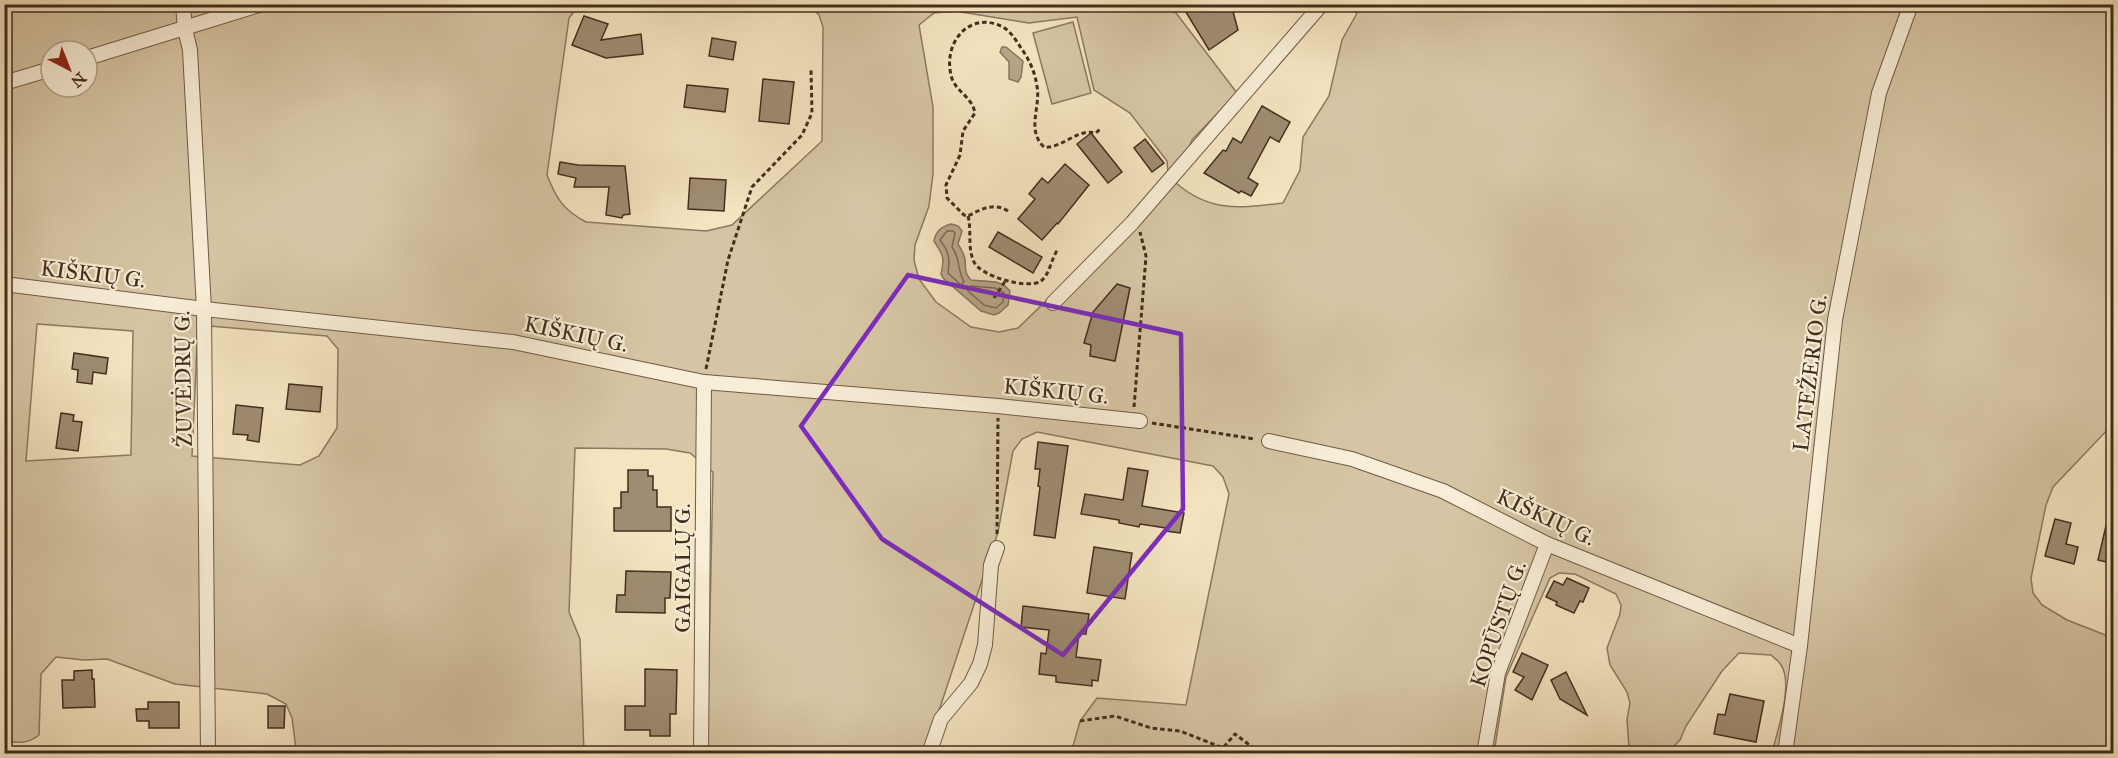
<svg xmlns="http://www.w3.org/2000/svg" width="2118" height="758" viewBox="0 0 2118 758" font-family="'IM FELL Great Primer',serif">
<rect width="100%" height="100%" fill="#f4e4c0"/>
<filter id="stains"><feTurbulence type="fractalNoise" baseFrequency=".00333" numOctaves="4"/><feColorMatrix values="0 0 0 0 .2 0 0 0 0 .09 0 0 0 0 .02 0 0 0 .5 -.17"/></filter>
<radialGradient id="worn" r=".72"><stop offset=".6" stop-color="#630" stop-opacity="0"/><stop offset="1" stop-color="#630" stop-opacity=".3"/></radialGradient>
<!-- green -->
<g fill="#d6c5a4" stroke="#8c7960" stroke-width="1.5" fill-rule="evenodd">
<path d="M262 4 290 12 313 4 579 5 569 18 547 175C556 198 563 210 586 222L706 231 732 225 822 141 823 27 819 15 809 5H1170L1237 93 1192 140 1176 183C1211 213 1240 208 1283 203L1300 170 1303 137 1329 96 1342 40 1356 15 1359 5H2113V424L2053 487 2046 505 2031 578 2033 593 2042 605 2067 620 2113 638V753H1772C1777 732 1794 684 1781 665 1779 661 1774 658 1771 655L1739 653 1722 671 1686 726 1680 740 1667 753H1637L1629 748 1627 719 1630 703 1627 692 1610 665 1607 648 1620 614 1621 605 1616 594 1575 574 1559 573 1550 578 1506 677 1494 753H1071L1080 721 1097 698 1186 705 1229 494 1223 477 1213 466 1037 432 1022 439 1013 451 998 532 925 753H707L713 472 690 453 666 449 575 448 569 612 580 639 584 753H300L294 750 296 749 292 718 286 704 267 694 175 684 107 659 84 660 56 657 41 674 39 735C28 744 19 743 5 741L4 5ZM955 11 1029 23 1077 17 1094 90 1130 113 1167 161 1168 173 1109 240 1018 328 999 332 971 327 936 302 919 279 914 260 915 245 929 206 933 174V107L919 25 934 13ZM51 51H87V87H51ZM37 324 133 331 131 455 26 461ZM198 325 327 336 338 349 337 428 319 456 300 465 192 456Z"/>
<polygon points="1073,22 1091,93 1052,104 1033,33"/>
</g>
<!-- water -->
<g fill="#b8a689" stroke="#89765e" stroke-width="1.5">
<polygon points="1002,47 1006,47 1023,61 1021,77 1018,82 1009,79 1009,62 1000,52"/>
<path d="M951 224 958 226 962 231 958 244C961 249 964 254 965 259 966 269 964 273 971 280L996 282 1004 285 1010 291 1008 305 999 313 994 315 981 311 943 278 941 274C945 256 943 256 934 241 936 231 941 227 951 224Z"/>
</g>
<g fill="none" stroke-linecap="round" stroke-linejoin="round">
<!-- shore -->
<g stroke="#7e6a53" stroke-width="1.5">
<path d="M947 231H953L955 233 952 247C961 259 957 270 964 282L961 285 948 273C950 258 949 252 940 240Z"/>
<polygon points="971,286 995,288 1004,293 1003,302 996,308 984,305 968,291 968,288"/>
</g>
</g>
<!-- building -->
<g fill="#9f8c72" stroke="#432d1d" stroke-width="1.5">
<polygon points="1181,4 1231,4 1238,30 1209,50"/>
<polygon points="584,16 608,24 601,40 641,34 643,54 606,58 572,45"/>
<polygon points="712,38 736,42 733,60 709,56"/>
<polygon points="763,79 794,82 789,124 759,121"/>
<polygon points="687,85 728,89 725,112 684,107"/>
<polygon points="1262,106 1290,122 1279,142 1270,137 1248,178 1258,184 1251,196 1241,191 1239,193 1204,173 1223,150 1226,151 1233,138 1241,143"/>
<polygon points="1091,133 1122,172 1108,183 1077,144"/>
<polygon points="1145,139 1164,163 1152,172 1134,148"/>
<polygon points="560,162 578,165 625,166 630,214 623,215 622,218 606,215 609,187 574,187 576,178 558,174"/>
<polygon points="1065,164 1089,185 1058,224 1057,223 1042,240 1018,219 1035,199 1029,194 1042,178 1048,183"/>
<polygon points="690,178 726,180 724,211 688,209"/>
<polygon points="998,232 1042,257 1033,273 989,247"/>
<polygon points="1117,284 1130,288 1115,361 1090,356 1091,345 1084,343 1093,312"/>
<polygon points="74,353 108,358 106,374 93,372 92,384 77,382 78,370 72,369"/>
<polygon points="289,384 322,387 320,412 286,409"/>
<polygon points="236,405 263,408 259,442 247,440 248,435 233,434"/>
<polygon points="61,413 74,415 73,421 82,422 78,451 56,448"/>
<polygon points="1038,442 1068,446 1055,538 1034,535 1040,487 1038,486 1040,469 1035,469"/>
<polygon points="1128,468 1148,471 1142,506 1184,513 1180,533 1166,531 1166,528 1140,524 1139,527 1119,523 1119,520 1081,514 1085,494 1123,500"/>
<polygon points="628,470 648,470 648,476 653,476 653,490 657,490 657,507 671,507 671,531 614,531 614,508 621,508 621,492 628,492"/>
<polygon points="2109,513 2114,514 2114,564 2098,560"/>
<polygon points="2055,519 2071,523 2066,544 2078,547 2074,564 2045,556"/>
<polygon points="1094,547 1132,553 1125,599 1087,593"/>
<polygon points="626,571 671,572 670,598 665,598 665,613 616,612 617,595 625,595"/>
<polygon points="1567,578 1589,588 1583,602 1580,601 1574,613 1556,605 1557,602 1546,597 1554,581 1563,585"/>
<polygon points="1023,606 1089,614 1086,634 1079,634 1076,657 1101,660 1098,681 1092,680 1092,686 1056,682 1056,676 1039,674 1041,653 1046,654 1049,630 1021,627"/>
<polygon points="1522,653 1548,665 1532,700 1515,690 1524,677 1513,672"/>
<polygon points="645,669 677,670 676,714 670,714 670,736 650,736 650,730 625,730 625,706 645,706"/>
<polygon points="92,670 92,679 94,679 95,707 63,708 62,680 74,680 74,671"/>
<polygon points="1566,672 1587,715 1560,699 1551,680"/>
<polygon points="1730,694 1764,701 1756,742 1714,734 1718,714 1725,715"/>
<polygon points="148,702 179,702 179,728 149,728 149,721 137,721 136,709 148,709"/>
<polygon points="268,706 285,706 284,728 268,728"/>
</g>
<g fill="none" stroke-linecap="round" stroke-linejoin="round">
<!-- minor casing -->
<g stroke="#6f5b46" stroke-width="16">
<g id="minor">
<polyline points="183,4 185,29 190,50 204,309 208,754"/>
<polyline points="87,58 262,4"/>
<polyline points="4,83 51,69"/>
<polyline points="4,284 204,309 513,342 704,382 998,406 1140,421"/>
<polyline points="1053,303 1132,223 1322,4"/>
<polyline points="1269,441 1352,459 1443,491 1547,544 1800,646"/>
<polyline points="701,754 704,382"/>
<polyline points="929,754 941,719 971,683 980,664 985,645 991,565 997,548"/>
<polyline points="1484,754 1498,673 1547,544"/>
<polyline points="1785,754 1800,646 1835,320 1879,93 1911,4"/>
</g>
</g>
<!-- path -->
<g stroke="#432d1d" stroke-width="3" stroke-dasharray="4.5 3" stroke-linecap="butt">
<path d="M1008 211C994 202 981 209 968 216L964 215 947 198 946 185 960 155 963 131 975 113C972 96 954 91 951 75 943 42 970 10 1003 27 1011 32 1016 40 1021 48 1029 59 1035 72 1037 86 1041 107 1026 130 1044 147 1062 149 1077 128 1096 133L1100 129"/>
<path d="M968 216C972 231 967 247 974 262 980 276 1028 290 1041 281 1050 274 1051 259 1058 249"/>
<polyline points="994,298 1006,280"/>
<polyline points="706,369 728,260 752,187 802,135 812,113 811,69"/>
<polyline points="1134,407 1146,256 1140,232"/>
<polyline points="1152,423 1255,439"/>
<polyline points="997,534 998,418"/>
<polyline points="1080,721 1115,716 1151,728 1180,731 1223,748 1235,734 1252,747 1273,754"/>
</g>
<!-- minor -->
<use href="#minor" stroke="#f8edd6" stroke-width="14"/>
</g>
<!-- marked area -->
<path fill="none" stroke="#7b2cbf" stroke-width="4.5" stroke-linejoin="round" d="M908 275 1181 334 1183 509 1063 655 882 539 801 426Z"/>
<g text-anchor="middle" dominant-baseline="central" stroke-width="4.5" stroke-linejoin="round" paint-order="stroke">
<!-- street labels -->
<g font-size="22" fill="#432d1d" stroke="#f8edd6">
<text transform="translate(93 274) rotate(7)">KIŠKIŲ G.</text>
<text transform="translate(576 334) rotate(12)">KIŠKIŲ G.</text>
<text transform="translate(1810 373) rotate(-83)">LATEŽERIO G.</text>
<text transform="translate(183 379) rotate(-91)">ŽUVĖDRŲ G.</text>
<text transform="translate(1056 391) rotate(6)">KIŠKIŲ G.</text>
<text transform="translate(1546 517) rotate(25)">KIŠKIŲ G.</text>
<text transform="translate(682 568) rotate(-90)">GAIGALŲ G.</text>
<text transform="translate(1498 624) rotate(-71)">KOPŪSTŲ G.</text>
</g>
</g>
<!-- margin -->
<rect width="2118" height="758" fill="none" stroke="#f4e4c0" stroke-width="24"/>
<rect x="6" y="6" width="2106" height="746" fill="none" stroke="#432d1d" stroke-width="3"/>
<rect x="12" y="12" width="2094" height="734" fill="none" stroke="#432d1d" stroke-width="1.5"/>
<!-- north arrow -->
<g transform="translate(69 69) rotate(138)"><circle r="28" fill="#f8edd6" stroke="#b0a08c" stroke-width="1.5"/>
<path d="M0-4.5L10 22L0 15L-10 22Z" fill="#8f2418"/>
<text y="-9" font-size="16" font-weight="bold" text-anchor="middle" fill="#432d1d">N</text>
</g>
<rect width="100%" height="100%" filter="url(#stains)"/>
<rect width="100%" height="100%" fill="url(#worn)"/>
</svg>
